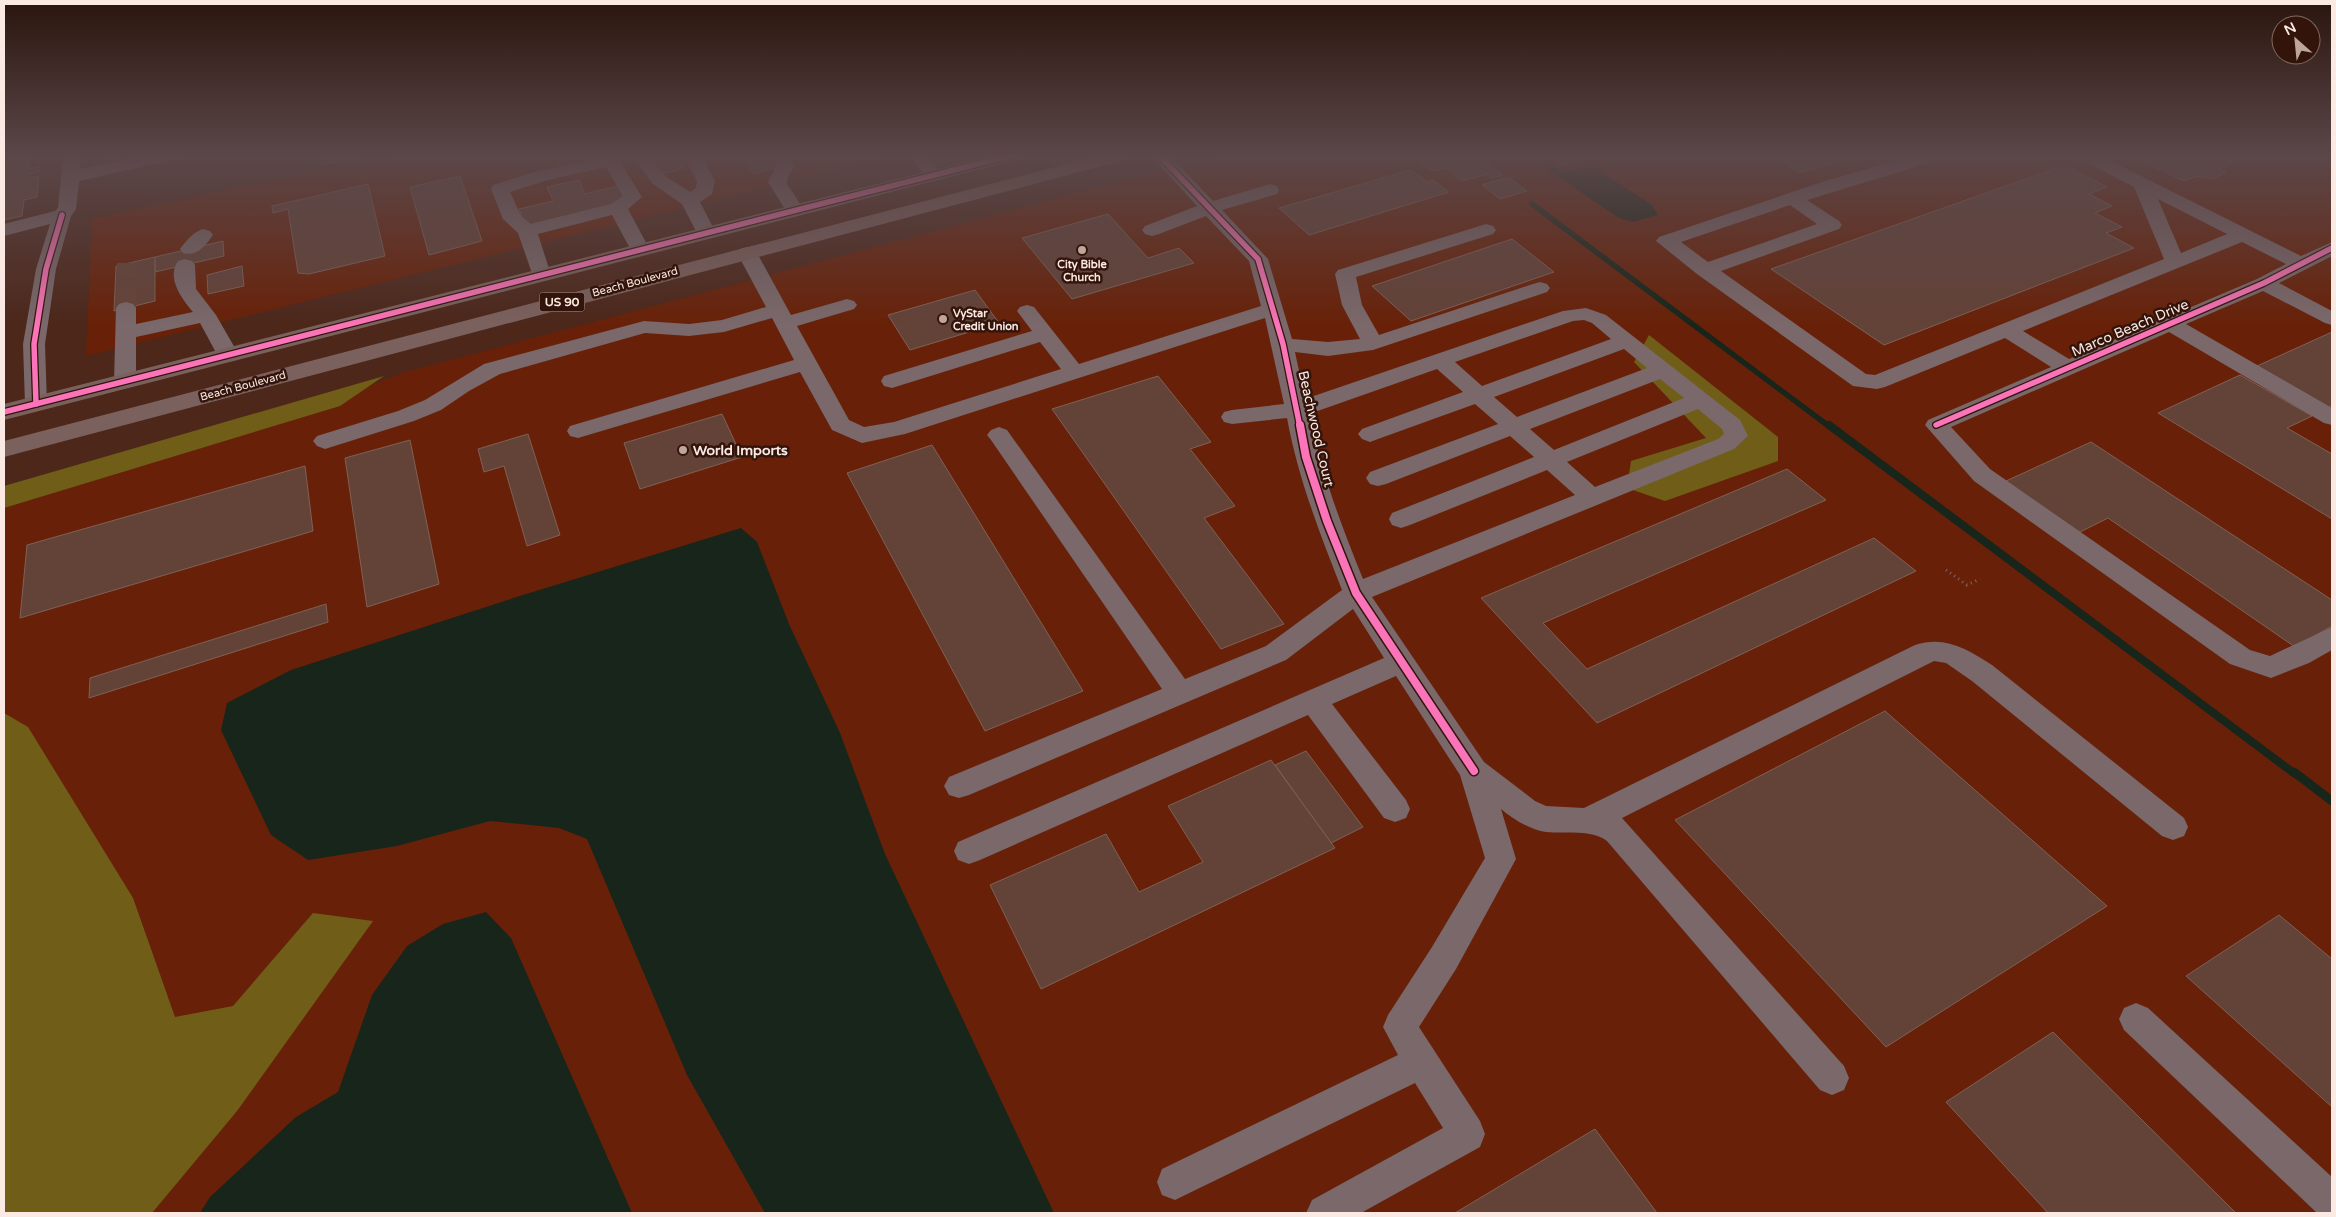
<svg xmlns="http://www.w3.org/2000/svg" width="2336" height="1217" viewBox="0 0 2336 1217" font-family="'Varela Round',sans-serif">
<rect width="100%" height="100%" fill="#4c271a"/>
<!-- built -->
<g fill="#682108">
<polygon points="392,155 896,155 86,356 92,219"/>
<polygon points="1220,155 2332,155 2332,1213 4,1213 4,490 306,410 402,373"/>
</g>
<!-- forest -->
<g fill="#705e18">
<polygon points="1649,335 1778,437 1778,461 1665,501 1627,488 1631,461 1706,438 1634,362"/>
<polygon points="384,376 340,406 4,508 4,486"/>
<polygon points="4,713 28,727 133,898 175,1017 233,1006 313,913 373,921 237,1111 152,1213 4,1213"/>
</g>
<!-- water -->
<g fill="#17251a">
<polygon points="1551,164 1565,172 1597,165 1600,171 1652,205 1658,215 1633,222 1619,218 1545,168"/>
<polygon points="741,528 757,542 789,624 840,733 885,854 1054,1213 765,1213 687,1075 587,839 559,828 490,821 397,846 308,860 271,835 221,730 227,703 291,670 523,595"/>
<polygon points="486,912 511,938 632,1213 200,1213 210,1197 296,1117 338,1092 372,995 407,946 443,924"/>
</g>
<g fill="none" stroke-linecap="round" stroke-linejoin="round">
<!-- stream-far2 -->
<polyline stroke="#17251a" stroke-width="5.5" points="1532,204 1830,427"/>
<!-- stream-far1 -->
<polyline stroke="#17251a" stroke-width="8" points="1829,425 2295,774"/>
<!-- stream -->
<polyline stroke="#17251a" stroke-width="9" points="2294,772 2332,801"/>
</g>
<!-- building -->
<g fill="#634237" stroke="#806156">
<polygon points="29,155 28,169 40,166 39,172 29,174 29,178 39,176 37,197 24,200 22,216 4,220 4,160"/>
<polygon points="107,155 130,155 107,159"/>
<polygon points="321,155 369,155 323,165"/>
<polygon points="647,155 677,155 684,168 658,175"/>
<polygon points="742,155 766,155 775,168 754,174"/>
<polygon points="1418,155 1457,155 1429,163"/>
<polygon points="1457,155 1476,155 1503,175 1492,178 1487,174 1462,181 1445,168 1433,171 1415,157 1420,156 1429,163"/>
<polygon points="1548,155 1597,155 1563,165"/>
<polygon points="1770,155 1855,155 1800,173"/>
<polygon points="2130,155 2219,155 2236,162 2220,169 2226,172 2213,179 2198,176 2184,181"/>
<polygon points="2065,165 2107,187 2089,194 2112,206 2095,213 2122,227 2106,233 2134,248 1884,345 1771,269"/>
<polygon points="1411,170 1427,182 1433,180 1449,192 1309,235 1279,208"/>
<polygon points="460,176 482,241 429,255 410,187"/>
<polygon points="1508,177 1527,191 1500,199 1482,185"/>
<polygon points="579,180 585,194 618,186 626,201 525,226 519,209 553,201 547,187"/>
<polygon points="368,184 385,256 309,274 298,273 288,209 273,213 272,206"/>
<polygon points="1108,214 1148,258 1179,248 1194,263 1072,299 1022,238"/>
<polygon points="1512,239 1554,272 1411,321 1372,286"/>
<polygon points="223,241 224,256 155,272 155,257"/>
<polygon points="155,257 155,301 114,311 116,266"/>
<polygon points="242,266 244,286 208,294 207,275"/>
<polygon points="975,290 999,323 910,350 888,315"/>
<polygon points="2332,332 2332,405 2329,407 2257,366"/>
<polygon points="2240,375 2312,416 2287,428 2332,454 2332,519 2158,413"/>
<polygon points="1158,376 1211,442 1190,449 1235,506 1204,518 1284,624 1221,649 1052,409"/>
<polygon points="722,414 742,457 640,489 624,443"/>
<polygon points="528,434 560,535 527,546 504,466 484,472 478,449"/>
<polygon points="410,440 439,584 367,607 345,458"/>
<polygon points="2091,442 2332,600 2332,626 2295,647 2108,518 2078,533 2006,481"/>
<polygon points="932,445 1083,691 985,731 847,473"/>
<polygon points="305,466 313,531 20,618 27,545"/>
<polygon points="1787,469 1826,500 1543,623 1587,669 1874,538 1916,571 1597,723 1481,598"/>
<polygon points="326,604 328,622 89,698 90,678"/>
<polygon points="1885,711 2107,906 1886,1047 1675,820"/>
<polygon points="1306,751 1363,827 1331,843 1275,765"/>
<polygon points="1271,760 1335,848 1041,989 990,885 1106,834 1139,892 1203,862 1168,806"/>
<polygon points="2279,915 2332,959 2332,1107 2186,976"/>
<polygon points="2053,1032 2236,1213 2048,1213 1946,1102"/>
<polygon points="1595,1129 1657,1213 1455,1213"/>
</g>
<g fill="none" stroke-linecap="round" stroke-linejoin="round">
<!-- minor-tunnel -->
<polyline stroke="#664438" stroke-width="20" stroke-dasharray="20 10" stroke-linecap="butt" points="126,308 127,263"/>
<!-- path -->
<polyline stroke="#7c6866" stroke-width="3" stroke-dasharray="1 4" stroke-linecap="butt" points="1946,570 1967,585 1980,579"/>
<!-- minor -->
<g fill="#7a686a" fill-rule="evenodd">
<polygon points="63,155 81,155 80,169 150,155 182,155 179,159 173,160 79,181 76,209 71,216 56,269 45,344 47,404 44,409 36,411 28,409 25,404 23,344 36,269 50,224 4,236 4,224 55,211 58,208"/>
<polygon points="631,155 649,155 665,176 690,192 696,188 697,181 683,155 701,155 715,181 712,194 700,202 716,233 713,237 706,239 699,237 682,204 653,184"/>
<polygon points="770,155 788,155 794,166 786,182 804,210 802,214 795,216 788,214 768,182 776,166"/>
<polygon points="909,155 927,155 943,175 940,179 928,179"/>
<path d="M1150 155H1169L1213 201 1270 184 1277 186 1279 190 1277 194 1222 210 1268 259 1292 339 1328 342 1360 339 1342 305 1335 274 1338 270 1486 224 1493 226 1496 230 1493 234 1356 277 1362 305 1379 335 1533 284 1540 282 1547 284 1550 288 1547 292 1373 350 1328 356 1295 352 1305 399 1563 311 1586 308 1606 315 1740 420 1748 436 1734 449 1372 597 1484 762 1535 801 1546 806 1584 808 1915 645C1945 635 1967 649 1992 665L2184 818 2188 827 2184 836 2173 840 2162 836 1972 681 1946 663 1934 661 1622 818 1844 1066 1849 1078 1844 1090 1832 1095 1820 1090 1607 841C1591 829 1566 834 1546 832 1530 830 1513 819 1501 809L1516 859 1456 969 1419 1027 1480 1121 1485 1134 1480 1147 1361 1213H1306L1312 1200 1443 1128 1415 1083 1175 1200 1162 1195 1157 1182 1162 1169 1398 1055 1383 1027 1388 1015 1432 947 1485 858 1460 775 1396 676 1332 704 1406 800 1410 809 1406 818 1395 822 1384 818 1308 715 980 860 969 864 958 860 954 851 958 842 1384 658 1353 609 1286 660 969 795 959 798 949 795 944 786 949 777 1162 689 991 440 987 435 991 430 999 427 1007 430 1185 679 1266 646 1342 590C1320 534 1298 478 1287 418L1232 424 1224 422 1221 417 1224 412 1232 410 1284 404 1265 318 905 434 862 443 832 430 800 372 578 438 570 436 567 431 570 426 794 360 772 318 724 332 689 336 645 333 500 374 469 391 441 410 414 421 325 449 317 446 313 441 317 436 398 411 425 400 484 364 644 321 689 324 722 320 766 307 737 253 740 249 747 247 754 249 757 253 791 315 847 299 854 301 857 305 854 309 797 326 849 420 864 427 894 422 1061 369 1040 342 892 388 884 386 881 381 884 376 1032 331 1017 311 1020 307 1027 305 1034 307 1079 364 1261 306 1249 261 1206 216 1159 234 1152 236 1145 234 1142 230 1145 226 1197 206ZM1584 320 1592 323 1611 339 1482 386 1455 362 1573 321ZM1624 349 1647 368 1517 417 1494 397ZM1437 369 1463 392 1362 429 1358 434 1362 439 1370 442 1378 439 1475 404 1498 424 1370 472 1366 478 1370 484 1378 486 1386 484 1510 436 1534 457 1392 513 1389 519 1392 525 1401 528 1410 525 1547 470 1575 495 1363 579C1341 525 1321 471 1309 414ZM1660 379 1684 398 1554 450 1530 429ZM1698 409 1722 429 1724 434 1718 439 1595 487 1567 462Z"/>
<path d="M1917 155H1944L1941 159 1807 200 1839 221 1842 225 1839 229 1721 271 1866 374 1875 375 2164 259 2134 187 2080 159 2077 155H2099L2301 256 2332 242V256L2279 283 2332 311V325L2325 323 2263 291 2186 324 2332 408V425L2324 423 2169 332 1951 427 1990 469 2250 650 2270 656 2332 627V650L2309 663 2271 678 2230 664 1974 481 1925 425 1928 420 2051 367 2005 338 1885 387 1877 389 1853 386 1697 274 1656 241 1659 237 1828 180ZM2158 199 2227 234 2181 253ZM1790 205 1817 224 1708 262 1681 242ZM2242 242 2286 264 2257 279 2069 359 2023 331Z"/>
<path d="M611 156 617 157 642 197 628 209 650 250 647 254 640 256 633 254 612 215 538 234 551 275 548 279 541 281 534 279 518 233 503 219 491 189 493 185 538 171ZM606 167 623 196 611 204 531 224 521 216 510 192 548 180Z"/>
<path d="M203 229 210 231 213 235C205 246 197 257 183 253L180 249C186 241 193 232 203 229Z"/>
<path d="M185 259 192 261 195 265 196 289 216 315 239 355 236 360 228 362 220 360 200 323 136 337V381L133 386 125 388 117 386 114 381 116 308 119 304 126 302 133 304 136 308V324L193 312C182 299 166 278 178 261Z"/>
<polygon points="2136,1003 2148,1008 2332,1177 2332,1213 2317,1213 2124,1030 2119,1019 2124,1008"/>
</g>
<!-- highway -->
<g fill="#7b615d" fill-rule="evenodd">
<polygon points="992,155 1022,155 1020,159 4,420 4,404"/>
<polygon points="1101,155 1130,155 1128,159 4,457 4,441"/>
</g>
<!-- cycleway-far1 casing -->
<g stroke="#32140b" stroke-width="8">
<g id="cycleway-far1">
<polyline points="1159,155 1258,259 1283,344 1300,427"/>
<polyline points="36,404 34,344 46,269 62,215"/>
<polyline points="4,412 1013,155"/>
<polyline points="1936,425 2264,283 2332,248"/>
</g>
</g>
<!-- cycleway casing -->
<g stroke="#32140b" stroke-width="11">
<polyline id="cycleway" points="1300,425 1306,457 1327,521 1356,593 1474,771"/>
</g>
<!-- cycleway-far1 -->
<use href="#cycleway-far1" stroke="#fb73b8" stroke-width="5.5"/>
<!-- cycleway -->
<use href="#cycleway" stroke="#fb73b8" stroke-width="8"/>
</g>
<!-- sky -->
<linearGradient id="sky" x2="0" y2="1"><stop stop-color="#2a150e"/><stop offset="0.48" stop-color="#5b4749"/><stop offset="1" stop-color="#5b4749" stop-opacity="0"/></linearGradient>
<rect width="2336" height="325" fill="url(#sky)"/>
<!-- markers -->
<g fill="#bea69d" stroke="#32140b" stroke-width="2">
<circle cx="1082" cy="250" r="5"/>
<circle cx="943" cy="319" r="5"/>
<circle cx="683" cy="450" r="5"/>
</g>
<g text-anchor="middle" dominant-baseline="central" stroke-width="5" stroke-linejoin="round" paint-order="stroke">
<!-- far-poi labels -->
<g font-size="11" font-weight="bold" fill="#fbeae4" stroke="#32140b">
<text x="1082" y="264">City Bible<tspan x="1082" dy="13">Church</tspan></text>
<text x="953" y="313" text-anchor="start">VyStar<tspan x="953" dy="13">Credit Union</tspan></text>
</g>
<!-- far-street labels -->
<g font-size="11" fill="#fbeae4" stroke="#32140b">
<text transform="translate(635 282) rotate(-15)">Beach Boulevard</text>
<text transform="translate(243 386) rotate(-15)">Beach Boulevard</text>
</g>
<!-- shield labels -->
<rect fill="#32140b" stroke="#bfaaa3" stroke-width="1" x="539.5" y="292.5" width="45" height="19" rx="4"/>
<g font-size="12" font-weight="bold" fill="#fbeae4">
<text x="562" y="302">US 90</text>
</g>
<!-- street labels -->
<g font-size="14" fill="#fbeae4" stroke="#32140b">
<text transform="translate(2130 328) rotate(-23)">Marco Beach Drive</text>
<text transform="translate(1316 429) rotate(77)">Beachwood Court</text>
</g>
<!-- poi labels -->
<g font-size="14" font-weight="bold" fill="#fbeae4" stroke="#32140b" text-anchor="start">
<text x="693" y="450">World Imports</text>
</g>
</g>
<!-- border -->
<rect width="2336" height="1217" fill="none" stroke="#fbeae4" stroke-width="10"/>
<!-- north arrow -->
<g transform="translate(2296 40) rotate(333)"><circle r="24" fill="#32140b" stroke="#826a62"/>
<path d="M0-4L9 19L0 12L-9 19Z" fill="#bea69d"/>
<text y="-8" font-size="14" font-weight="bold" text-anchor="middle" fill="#fbeae4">N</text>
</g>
</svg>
